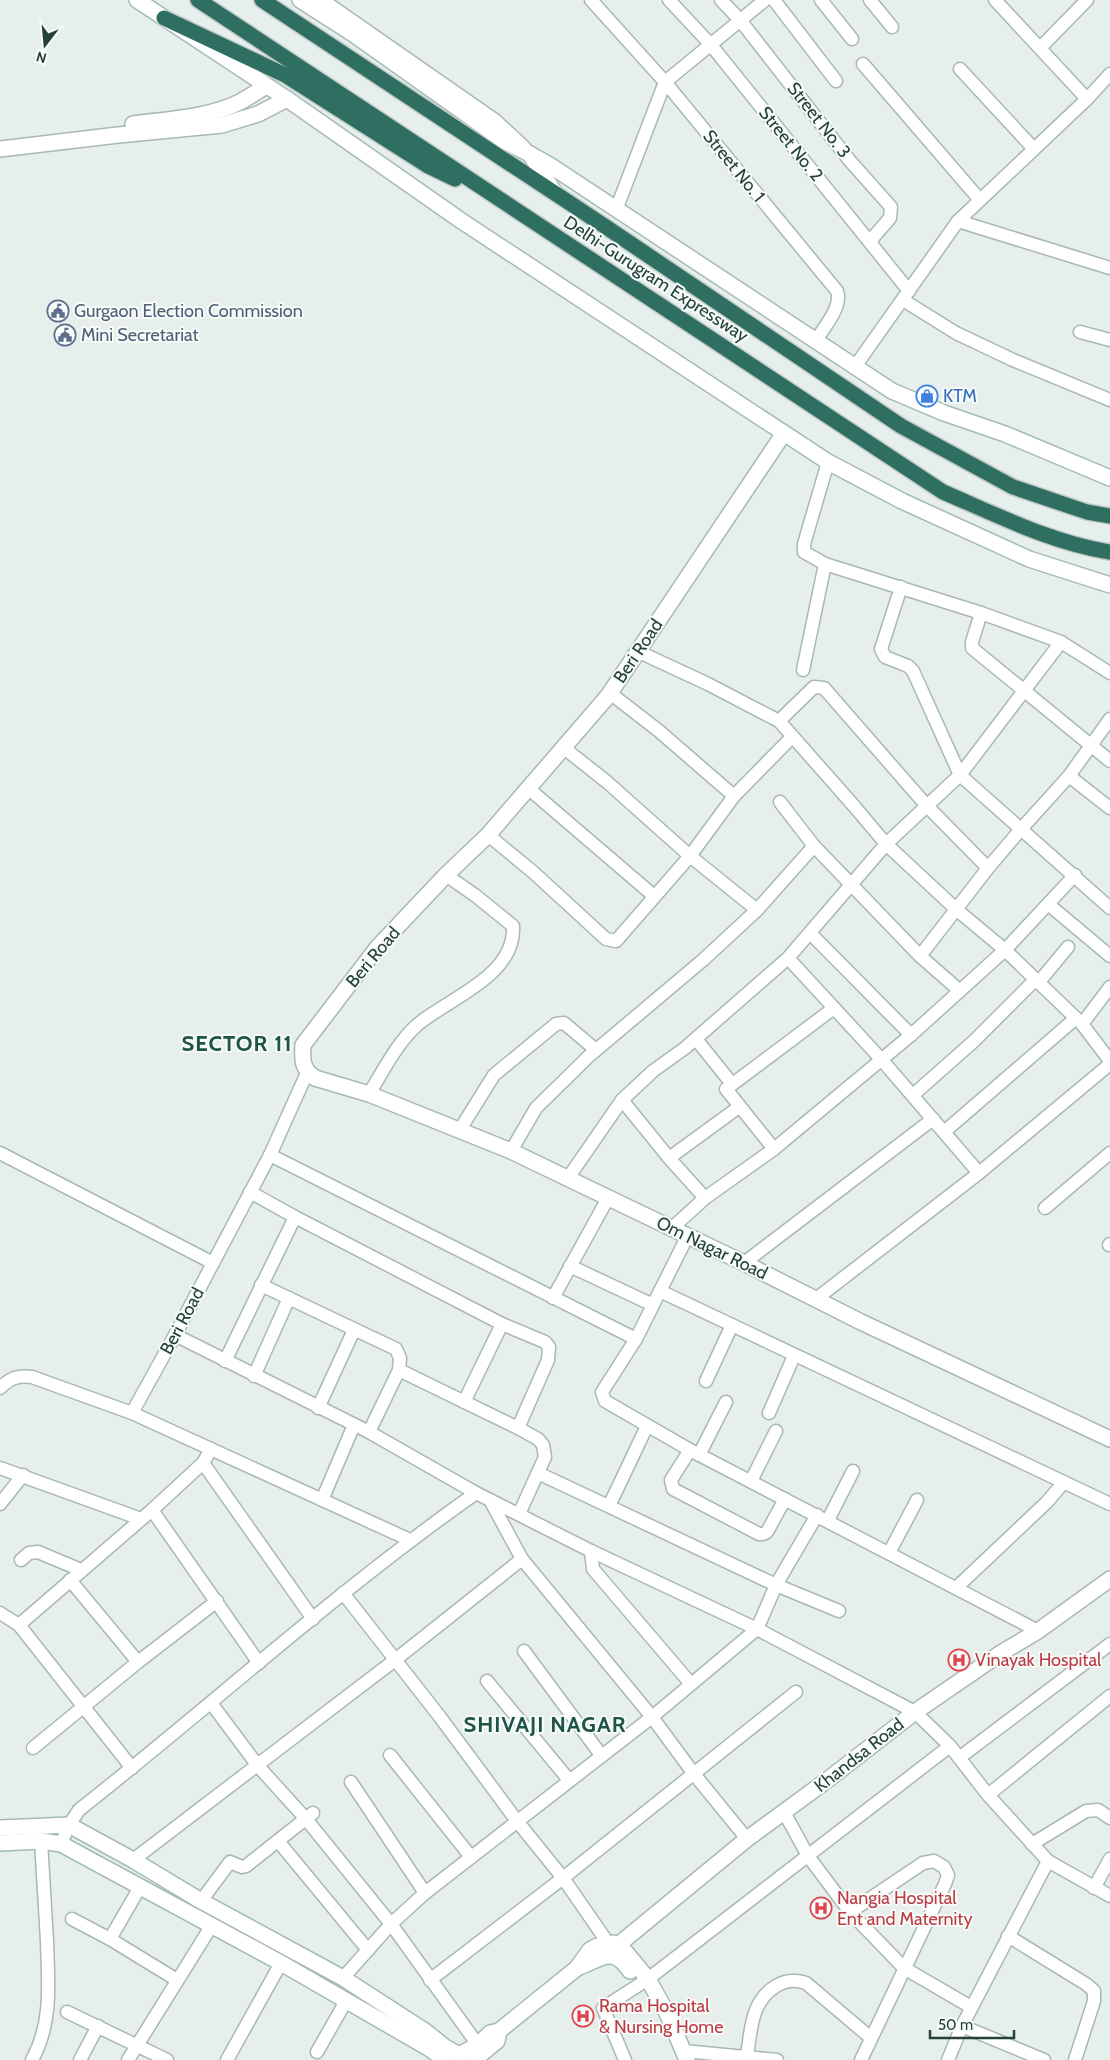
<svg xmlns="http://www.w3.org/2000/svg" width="1110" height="2060" viewBox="0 0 1110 2060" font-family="Cabin,sans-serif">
<rect width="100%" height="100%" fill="#e6efeb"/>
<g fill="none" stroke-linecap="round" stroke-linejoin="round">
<!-- minor casing -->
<g stroke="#a8b8b2" stroke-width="15">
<g id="minor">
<path d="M591 0 665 82 837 291C843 307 823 328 815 342"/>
<polyline points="669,0 711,45 909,291"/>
<polyline points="721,0 740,20 850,161 891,207 890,218 870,241"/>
<polyline points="774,0 836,81"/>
<polyline points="821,0 852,39"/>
<polyline points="870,0 892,27"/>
<polyline points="995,0 1087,99"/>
<polyline points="1040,48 1087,0"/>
<polyline points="863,64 980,200"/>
<polyline points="960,69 1034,149"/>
<polyline points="616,210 665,82 765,0"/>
<polyline points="958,221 1110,268"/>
<polyline points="903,300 956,333 1013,360 1110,400"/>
<polyline points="1080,332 1110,340"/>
<polyline points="854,368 958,221 1087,99 1110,74"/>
<polyline points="828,462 804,544 804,552 825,564 981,613 1061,642 1110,673"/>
<polyline points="901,587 881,649 885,657 908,666 913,671 960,775 1110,908"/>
<polyline points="981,613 972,642 972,648 1110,761"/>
<polyline points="637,651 708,684 779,721 854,806 886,844 957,910 1005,950 1082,1024 1110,1061"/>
<polyline points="803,670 825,564"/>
<polyline points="610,693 659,731 734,796"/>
<polyline points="779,721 814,687 824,688 926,805 988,868"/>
<polyline points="564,748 607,782 690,856 757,910"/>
<polyline points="1069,776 1110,808"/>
<polyline points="529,789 654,896"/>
<polyline points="488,835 533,872 606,939 616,941 690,856 734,796 792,737"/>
<polyline points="814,846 920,956 960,991"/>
<polyline points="1048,904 1110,956"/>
<polyline points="811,934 911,1035"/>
<polyline points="920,956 988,868 1022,828 1069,776 1110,719"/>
<polyline points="788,958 881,1059 979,1173"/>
<polyline points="1038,983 1068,947"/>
<polyline points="1082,1024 1110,987"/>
<polyline points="696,1039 732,1084"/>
<path d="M369 1094C383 1071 397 1043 417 1025 449 998 516 976 513 926L476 896 446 875"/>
<polyline points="913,1095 974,1041 1035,980"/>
<polyline points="622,1100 669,1158 705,1198"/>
<polyline points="459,1131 494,1075 556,1024 564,1023 596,1050"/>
<polyline points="944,1132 1076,1018"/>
<polyline points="774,1149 726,1089 834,1008"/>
<polyline points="511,1151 536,1108 589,1056 703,960 757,910 814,846 780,802"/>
<polyline points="0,1153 213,1263"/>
<polyline points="270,1155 636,1339"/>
<polyline points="669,1158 739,1107"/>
<polyline points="568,1178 622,1100 653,1071 685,1048 788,958 886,844 960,775 1061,642"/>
<polyline points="250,1192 295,1217 502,1324 545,1342 549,1347 548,1360 518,1428"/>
<polyline points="1045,1208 1110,1153"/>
<polyline points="671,1229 705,1198 774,1149 911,1035 1005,950 1075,875"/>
<polyline points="687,1237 636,1339 602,1392 605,1401 690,1450 1038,1631"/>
<polyline points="1109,1245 1110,1244"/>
<polyline points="744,1263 933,1119"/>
<polyline points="570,1266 653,1305"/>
<polyline points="261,1285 396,1349 400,1358 399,1370 369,1432"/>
<polyline points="660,1291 1110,1504"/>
<polyline points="553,1298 608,1198"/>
<polyline points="816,1299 979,1173 1110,1064"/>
<polyline points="175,1335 369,1432 476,1493 591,1551 757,1629 915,1712 950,1746 988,1795 1048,1861 1110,1896"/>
<polyline points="225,1361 295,1217"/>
<polyline points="399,1370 518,1428 538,1439 543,1445 545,1457 519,1514"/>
<polyline points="254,1376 289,1298"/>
<polyline points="706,1381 732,1325"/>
<path d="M0 1388C10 1378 18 1375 32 1377L132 1413 410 1540"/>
<polyline points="464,1402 502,1324"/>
<polyline points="318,1408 354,1330"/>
<polyline points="132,1413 175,1335 270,1155 307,1073"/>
<polyline points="769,1413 794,1356"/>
<polyline points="690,1450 671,1480 673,1489 759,1534 763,1534 767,1532 785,1499"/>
<polyline points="699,1455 726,1402"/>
<polyline points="203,1463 313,1619"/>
<polyline points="0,1468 141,1519"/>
<polyline points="538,1473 776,1585 839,1611"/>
<polyline points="751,1481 776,1431"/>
<polyline points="322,1500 354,1425"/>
<polyline points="490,1500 522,1559 652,1717 694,1774 747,1839"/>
<polyline points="0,1504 23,1475"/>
<polyline points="609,1506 647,1426"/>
<polyline points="152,1510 259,1663"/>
<polyline points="828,1520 853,1471"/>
<polyline points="591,1551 593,1569 691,1684"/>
<polyline points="889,1553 917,1500"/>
<polyline points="21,1560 29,1553 38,1552 81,1570"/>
<polyline points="70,1580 138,1662"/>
<polyline points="956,1588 1047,1502 1064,1482"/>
<polyline points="343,1593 440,1717 517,1821 563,1878 608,1943"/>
<polyline points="0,1613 19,1625 132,1768"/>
<polyline points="19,1625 152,1510 203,1463 211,1449"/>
<polyline points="524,1651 601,1755"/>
<polyline points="487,1681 569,1780"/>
<polyline points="211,1703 258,1766 306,1819 391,1924 478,2045"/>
<polyline points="33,1748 138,1662 217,1601"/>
<polyline points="390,1755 471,1857"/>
<polyline points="959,1758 1110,1644"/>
<polyline points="351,1782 425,1893"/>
<polyline points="988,1795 1110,1696"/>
<polyline points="784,1812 808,1856 850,1912 904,1968 971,2007"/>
<polyline points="278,1841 368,1950"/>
<path d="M61 1844 69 1825 79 1810C212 1705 337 1591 476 1493"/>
<polyline points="1032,1844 1086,1811 1098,1810 1110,1818"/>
<polyline points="133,1860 395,1660 522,1559"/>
<polyline points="1094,1888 1110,1859"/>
<polyline points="201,1901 230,1862 242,1867 246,1866 313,1813"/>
<polyline points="850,1912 923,1863 934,1861 944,1867 948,1875 945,1884 861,2060"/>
<polyline points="72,1919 110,1939 177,1980"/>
<polyline points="1008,1936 1086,1984 1094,1991 1094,2001 1075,2060"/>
<polyline points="110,1939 140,1887"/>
<polyline points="343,1978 391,1924 425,1893 652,1717 757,1629 776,1585 817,1515"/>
<polyline points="430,1980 563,1878 796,1692"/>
<polyline points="67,2012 167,2060"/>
<polyline points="962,2026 1044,2060"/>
<polyline points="684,2051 777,2060"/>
<polyline points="317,2052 346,2001"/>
<path d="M747 2056C751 2030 751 2001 776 1986 786 1980 795 1979 806 1983L871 2038"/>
<path d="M32 2060C53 2022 48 1982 47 1941 45 1908 43 1874 41 1841"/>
<polyline points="80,2060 98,2026"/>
<polyline points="128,2060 212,1925"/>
<polyline points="227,2060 281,1963"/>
<polyline points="625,2060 603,2008 648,1979 950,1746"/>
<polyline points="948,2060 962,2026 1048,1861"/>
</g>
</g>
<!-- tertiary casing -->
<g stroke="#a8b8b2" stroke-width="18">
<g id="tertiary">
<polyline points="320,0 495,122 523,148"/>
<path d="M133 124C169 119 207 118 240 102 249 97 258 91 266 86"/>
<polyline points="0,149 118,135 222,125 258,114 287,99"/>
<path d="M784 433 608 696 488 835 446 875 377 948 303 1045C302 1060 302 1069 315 1078L369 1094 511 1151 744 1263 861 1322 1110 1439"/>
<polyline points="618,1945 747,1839 826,1781 915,1712 1001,1653 1038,1631 1110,1579"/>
</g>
</g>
<!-- secondary casing -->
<g stroke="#a4bbb3" stroke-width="18">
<g id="secondary">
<polyline points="137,0 287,99 463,222 828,462 902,501 1029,559 1110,585"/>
<polyline points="300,0 353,34 504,141 530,154 555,193"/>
<polyline points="530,154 548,164 892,391 944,413 1005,434 1110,478"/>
<polyline points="0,1828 69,1825 133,1860 201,1901 343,1978 425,2031 445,2047 459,2055 478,2045 490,2033 499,2031 577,1968 590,1950 597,1946 613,1943 623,1949 648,1979 668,2015 687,2060"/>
<polyline points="0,1843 41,1841 61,1844 281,1963 430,2049 445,2060"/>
<path d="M577 1968C600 1960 612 1944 630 1971"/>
<polyline points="474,2060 497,2041 499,2031"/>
</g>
</g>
<!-- motorway casing -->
<g stroke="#c2cac8" stroke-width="18">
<g id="motorway">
<path d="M198 0 943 492C997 515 1052 543 1110 552"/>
<polyline points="262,0 606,227 901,426 1013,487 1087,512 1110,516"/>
<polyline points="164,18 285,75 428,166 455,179"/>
</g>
</g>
<!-- minor -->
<use href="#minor" stroke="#fff" stroke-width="12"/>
<!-- tertiary -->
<use href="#tertiary" stroke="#fff" stroke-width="15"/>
<!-- secondary -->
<use href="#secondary" stroke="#fff" stroke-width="15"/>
<!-- motorway -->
<use href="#motorway" stroke="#2f6f62" stroke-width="15"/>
</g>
<!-- icons -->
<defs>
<g id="civic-ring" transform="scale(1.125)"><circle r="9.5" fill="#f7fbf9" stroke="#5c6f8a" stroke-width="1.5"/><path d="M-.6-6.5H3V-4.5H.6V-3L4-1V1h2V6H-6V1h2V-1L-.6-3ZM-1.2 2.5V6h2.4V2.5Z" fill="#5c6f8a"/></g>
<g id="shop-ring" transform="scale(1.125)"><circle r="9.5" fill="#f7fbf9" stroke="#3f7fe0" stroke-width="1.5"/><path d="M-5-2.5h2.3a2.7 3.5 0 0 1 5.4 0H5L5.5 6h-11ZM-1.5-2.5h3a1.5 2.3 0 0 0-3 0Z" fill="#3f7fe0"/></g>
<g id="hospital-ring" transform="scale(1.125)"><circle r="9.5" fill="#f7fbf9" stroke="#e0444e" stroke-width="1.5"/><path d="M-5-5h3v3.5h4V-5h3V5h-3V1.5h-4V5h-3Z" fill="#e0444e"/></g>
</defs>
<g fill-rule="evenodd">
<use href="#civic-ring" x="58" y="311"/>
<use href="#civic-ring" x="65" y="335"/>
<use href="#shop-ring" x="927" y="396"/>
<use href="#hospital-ring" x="959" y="1660"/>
<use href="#hospital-ring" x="821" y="1908"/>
<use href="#hospital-ring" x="583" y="2016"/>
</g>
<g text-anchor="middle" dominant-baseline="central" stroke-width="4" stroke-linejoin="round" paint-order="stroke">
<!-- street labels -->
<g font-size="18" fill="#24423a" stroke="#f7fbf9">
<text transform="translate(819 120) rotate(52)">Street No. 3</text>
<text transform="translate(791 144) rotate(51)">Street No. 2</text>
<text transform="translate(734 166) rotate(51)">Street No. 1</text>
<text transform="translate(656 279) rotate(33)">Delhi-Gurugram Expressway</text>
<text transform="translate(638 651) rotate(-56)">Beri Road</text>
<text transform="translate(373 957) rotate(-50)">Beri Road</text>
<text transform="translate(712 1248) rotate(26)">Om Nagar Road</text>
<text transform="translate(182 1321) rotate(-62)">Beri Road</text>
<text transform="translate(859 1755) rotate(-38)">Khandsa Road</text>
</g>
<!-- service labels -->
<g font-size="18" fill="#4e5e75" stroke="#f7fbf9" text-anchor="start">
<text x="74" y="311">Gurgaon Election Commission</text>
<text x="81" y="335">Mini Secretariat</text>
</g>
<!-- shop labels -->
<g font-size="18" fill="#366cbe" stroke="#f7fbf9" text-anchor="start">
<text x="943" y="396">KTM</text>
</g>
<!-- health labels -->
<g font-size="18" fill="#be3a42" stroke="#f7fbf9" text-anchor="start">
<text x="975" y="1660">Vinayak Hospital</text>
<text x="837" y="1898">Nangia Hospital<tspan x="837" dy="21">Ent and Maternity</tspan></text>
<text x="599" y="2006">Rama Hospital<tspan x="599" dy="21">&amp; Nursing Home</tspan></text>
</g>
<!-- district labels -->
<g font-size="22" font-weight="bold" letter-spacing="1" fill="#1f5548" stroke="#f7fbf9">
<text x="237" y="1043">SECTOR 11</text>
<text x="545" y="1724">SHIVAJI NAGAR</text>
</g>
</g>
<!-- north arrow -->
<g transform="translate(45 45) rotate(196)" stroke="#f7fbf9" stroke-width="4" paint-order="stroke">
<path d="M0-4L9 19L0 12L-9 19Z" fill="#24423a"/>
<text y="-8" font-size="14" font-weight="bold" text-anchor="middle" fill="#24423a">N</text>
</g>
<!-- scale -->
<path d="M930 2030v8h84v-8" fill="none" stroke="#24423a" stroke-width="2.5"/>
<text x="938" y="2030" font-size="15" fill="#24423a" stroke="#f7fbf9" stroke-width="4" paint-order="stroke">50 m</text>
</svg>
